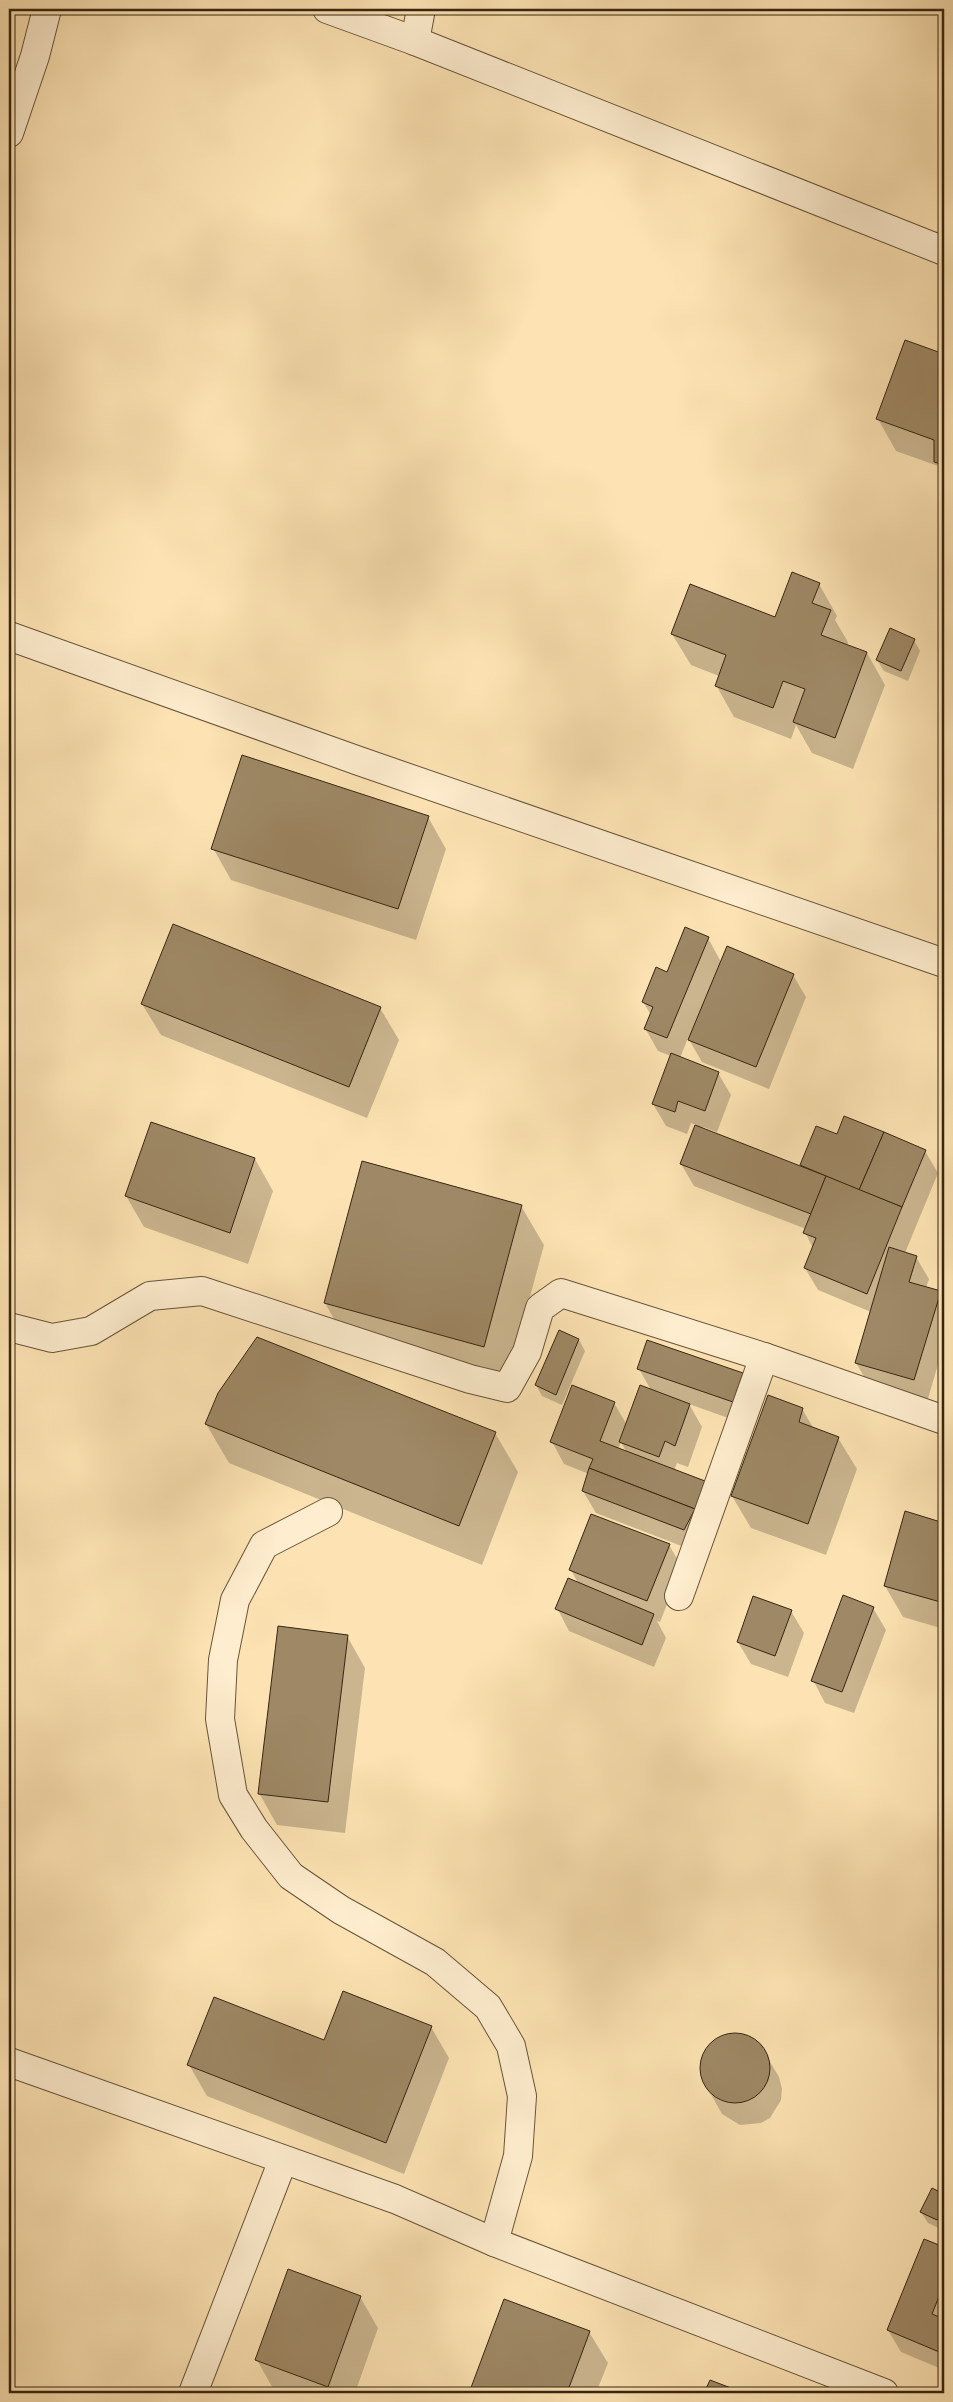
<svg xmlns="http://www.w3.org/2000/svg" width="953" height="2402" viewBox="0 0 953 2402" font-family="Alegreya,serif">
<rect width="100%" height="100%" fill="#fde3b3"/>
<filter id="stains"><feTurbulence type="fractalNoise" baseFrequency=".004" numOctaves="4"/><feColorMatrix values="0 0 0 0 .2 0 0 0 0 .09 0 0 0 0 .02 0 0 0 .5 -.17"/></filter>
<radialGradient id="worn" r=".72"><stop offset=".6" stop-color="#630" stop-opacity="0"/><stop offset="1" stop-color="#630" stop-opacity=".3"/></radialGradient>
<!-- shadow -->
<g fill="#0003" fill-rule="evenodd">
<polygon points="905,342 944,355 944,476 938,466 896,451 878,419"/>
<polygon points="819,584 837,616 835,620 848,642 847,646 867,653 885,685 853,769 812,753 796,725 791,739 734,717 716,685 719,676 691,665 672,634 775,618"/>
<polygon points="914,640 920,651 908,681 884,671 877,660"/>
<polygon points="428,817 446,849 416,940 231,880 213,848"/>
<polygon points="708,938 721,962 793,975 806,997 769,1089 702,1062 688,1038 680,1058 718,1073 731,1095 717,1132 703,1127 702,1130 801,1167 817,1127 838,1136 925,1151 938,1173 905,1253 916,1257 929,1279 926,1288 940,1292 944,1299 944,1344 927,1402 869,1385 856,1363 871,1312 818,1290 805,1268 813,1248 805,1232 806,1229 694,1186 681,1164 696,1125 691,1123 687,1134 666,1126 653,1104 671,1056 658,1051 645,1028 651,1015 643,1002 668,973"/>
<polygon points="142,1004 380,1008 399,1040 367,1118 161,1035"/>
<polygon points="151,1123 255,1159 273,1191 248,1264 144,1227 126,1196"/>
<polygon points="521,1206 544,1245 506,1385 347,1342 325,1303"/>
<polygon points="559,1332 579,1340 585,1351 562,1405 542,1396 536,1385"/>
<path d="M639 1369 742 1374 755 1396 745 1424 689 1404 702 1427 688 1467 677 1463 674 1471 704 1483 717 1505 697 1552 596 1513 583 1491 589 1474 564 1464 552 1442 614 1403 627 1425 651 1390ZM621 1442 627 1453 618 1449Z"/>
<polygon points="802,1409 814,1429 838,1438 857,1469 826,1555 751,1528 732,1496"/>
<polygon points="206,1424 495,1433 518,1472 482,1565 229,1463"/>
<polygon points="906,1513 944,1524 944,1629 903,1617 885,1586"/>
<polygon points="669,1545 682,1567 660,1622 657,1621 666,1638 654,1667 569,1631 557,1608 578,1583 571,1570"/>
<polygon points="873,1608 886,1630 854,1713 825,1703 813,1680"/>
<polygon points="791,1611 804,1633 788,1677 751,1664 738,1642"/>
<polygon points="347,1636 365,1668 345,1833 277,1825 259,1793"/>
<polygon points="431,2027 449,2058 404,2174 207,2096 189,2065 324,2041"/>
<polygon points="727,2035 750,2037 760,2045 779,2077 782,2089 781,2100 770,2118 761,2123 740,2125 722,2114 704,2082 701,2070 702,2059 707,2048 716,2040"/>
<polygon points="932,2189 944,2195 943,2230 928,2223 921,2212"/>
<polygon points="925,2241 944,2249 944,2370 901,2352 888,2330"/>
<polygon points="360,2297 378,2328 355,2393 275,2392 257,2360"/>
<polygon points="505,2301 589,2332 608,2363 596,2393 470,2393"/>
</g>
<!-- building -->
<g fill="#9e8865" stroke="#372511">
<polygon points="905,340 944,354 944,465 934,462 934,440 876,419"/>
<polygon points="792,572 820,583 812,603 831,610 821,635 867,652 835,738 793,722 805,689 783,681 773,708 715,686 726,655 671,634 690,584 775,617"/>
<polygon points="890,628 915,639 901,671 876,660"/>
<polygon points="242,755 429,816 398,909 211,849"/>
<polygon points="173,924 381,1007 349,1087 141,1004"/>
<polygon points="685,927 709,937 667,1038 644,1029 653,1007 642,1002 656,967 667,972"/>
<polygon points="727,946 794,974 756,1067 688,1040"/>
<polygon points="671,1053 719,1072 705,1111 678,1101 675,1112 652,1104"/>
<polygon points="844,1116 884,1132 859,1190 800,1165 816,1126 837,1134"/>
<polygon points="151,1122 255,1158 230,1233 125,1196"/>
<polygon points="695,1125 826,1176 811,1214 680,1164"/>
<polygon points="884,1132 926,1150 902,1207 859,1190"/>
<polygon points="362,1161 522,1205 484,1347 324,1303"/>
<polygon points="826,1176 902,1207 867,1294 804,1268 816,1238 803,1233"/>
<polygon points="889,1247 917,1256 909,1282 941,1291 914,1380 855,1363"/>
<polygon points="559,1330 579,1339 556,1395 535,1385"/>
<polygon points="257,1337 496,1432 459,1526 205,1424 218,1393"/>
<polygon points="647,1340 743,1373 733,1402 637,1369"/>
<polygon points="572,1385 615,1402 600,1441 705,1481 695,1509 589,1468 593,1459 550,1442"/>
<polygon points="640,1385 690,1404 675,1446 665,1441 659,1457 619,1442"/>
<polygon points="768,1395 803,1408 799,1422 839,1437 808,1524 731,1496"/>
<polygon points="589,1468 695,1509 684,1530 582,1491"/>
<polygon points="905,1511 944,1523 944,1603 884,1586"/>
<polygon points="591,1514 670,1544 647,1601 569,1570"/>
<polygon points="568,1578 654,1614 642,1645 555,1609"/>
<polygon points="843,1595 874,1607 842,1692 811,1681"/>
<polygon points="753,1596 792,1610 775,1656 737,1642"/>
<polygon points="278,1626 348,1635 328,1802 258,1794"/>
<polygon points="343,1991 432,2026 386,2143 187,2065 214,1997 324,2040"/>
<circle cx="735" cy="2068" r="35"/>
<polygon points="932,2188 944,2194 944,2214 937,2220 920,2212"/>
<polygon points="924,2239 944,2247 944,2284 932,2314 944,2319 944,2354 887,2330"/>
<polygon points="288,2269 361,2296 328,2387 255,2360"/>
<polygon points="504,2299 590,2331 567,2393 469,2393"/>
<polygon points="710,2380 744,2393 704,2393"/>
</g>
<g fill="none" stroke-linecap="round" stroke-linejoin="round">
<!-- minor casing -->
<g stroke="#68543a" stroke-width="30">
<g id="minor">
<polyline points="327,9 415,41 944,251"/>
<polyline points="415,41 421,9"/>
<polyline points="9,636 359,761 944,963"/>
<polyline points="9,1327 52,1338 91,1331 150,1296 202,1291 470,1379 507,1388 527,1352 540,1308 561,1293 764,1357 944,1420"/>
<polyline points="328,1512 264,1545 235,1600 223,1660 220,1719 233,1795 254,1829 291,1876 341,1910 435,1962 488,2007 511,2046 522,2096 518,2156 494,2242"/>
<polyline points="679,1596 764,1357"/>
<polyline points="9,2062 395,2199 494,2242 884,2393"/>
<polyline points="193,2393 283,2160"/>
</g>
</g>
<!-- tertiary casing -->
<g stroke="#68543a" stroke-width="30">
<polyline id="tertiary" points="9,133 35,56 47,9"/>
</g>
<!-- minor -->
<use href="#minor" stroke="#feedce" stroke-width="28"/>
<!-- tertiary -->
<use href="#tertiary" stroke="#feedce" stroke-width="28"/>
</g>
<!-- margin -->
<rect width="953" height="2402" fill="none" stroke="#fde3b3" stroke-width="30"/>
<rect x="10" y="10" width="933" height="2382" fill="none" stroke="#372511" stroke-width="2.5"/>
<rect x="15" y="15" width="923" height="2372" fill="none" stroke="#372511"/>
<rect width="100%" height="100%" filter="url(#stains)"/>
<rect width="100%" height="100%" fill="url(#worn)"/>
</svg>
